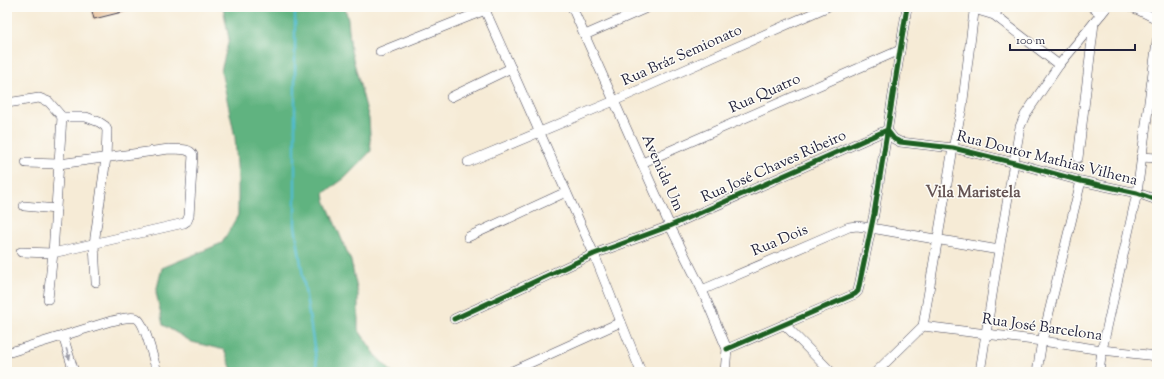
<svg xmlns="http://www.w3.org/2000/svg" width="1164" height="379" viewBox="0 0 1164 379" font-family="'Sorts Mill Goudy',serif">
<rect width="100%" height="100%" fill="#fdfcf7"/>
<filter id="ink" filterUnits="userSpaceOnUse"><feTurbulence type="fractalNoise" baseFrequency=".025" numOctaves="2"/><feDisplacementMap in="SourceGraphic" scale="8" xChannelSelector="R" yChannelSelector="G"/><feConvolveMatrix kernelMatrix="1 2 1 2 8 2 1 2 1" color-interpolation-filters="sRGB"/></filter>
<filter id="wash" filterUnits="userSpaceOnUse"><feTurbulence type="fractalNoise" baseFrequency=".012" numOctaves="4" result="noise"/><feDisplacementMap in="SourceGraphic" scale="16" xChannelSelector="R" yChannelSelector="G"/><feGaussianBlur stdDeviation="0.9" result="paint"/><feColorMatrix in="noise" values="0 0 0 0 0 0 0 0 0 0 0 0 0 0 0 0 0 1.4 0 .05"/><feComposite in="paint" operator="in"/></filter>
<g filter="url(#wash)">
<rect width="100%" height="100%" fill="#f6ebd6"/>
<!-- forest -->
<polygon fill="#60b380" stroke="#416a5e" points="223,7 345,7 348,20 351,51 369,119 371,151 345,178 324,193 325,200 351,261 358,294 358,329 377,357 392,372 233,372 224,350 192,342 163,325 156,292 162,268 222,243 238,215 238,179 235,137 221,71 229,39"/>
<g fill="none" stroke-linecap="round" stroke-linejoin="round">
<!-- stream -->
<polyline stroke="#51bbce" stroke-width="2.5" points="295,7 295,226 318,372"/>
</g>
<g id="blocks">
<!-- building -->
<polygon fill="#e2b081" points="91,7 138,7 138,8 94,19"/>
</g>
</g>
<g filter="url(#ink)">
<use href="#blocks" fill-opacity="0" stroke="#424052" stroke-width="1"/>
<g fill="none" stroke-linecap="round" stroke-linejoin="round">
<!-- minor casing -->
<g stroke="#424052" stroke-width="10">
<g id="minor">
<polyline points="481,7 485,10 594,254 641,372"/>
<polyline points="572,7 670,226 702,290 727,349 725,372"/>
<polyline points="1092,7 1101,14"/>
<polyline points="1132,7 1157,19"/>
<polyline points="7,8 7,7"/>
<polyline points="974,9 994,15 1059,65"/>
<polyline points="994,15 1000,7"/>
<polyline points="585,35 649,7"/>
<polyline points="380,52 485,10 488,8"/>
<polyline points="451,97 511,68"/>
<polyline points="7,103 39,98 49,102 62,117 53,253 48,299"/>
<polyline points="62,117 86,117 99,122 105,126 107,130 106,158 94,244 96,282"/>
<polyline points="1141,157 1157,158"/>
<polyline points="1078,158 1094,23"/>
<polyline points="468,162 614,101 827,7"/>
<polyline points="642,163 900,50"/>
<polyline points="24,206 56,209"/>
<polyline points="468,237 566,192"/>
<path d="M21 252 53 253 184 223 187 221 189 216 193 155C189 147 177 150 169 149L59 164 26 163"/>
<polyline points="702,290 849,227 857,226 871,228 999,250"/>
<polyline points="454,319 594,254 670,226 887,130 894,139 900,142 953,148 1015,163 1081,181 1137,193 1157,200"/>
<polyline points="784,324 831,372"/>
<polyline points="923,326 1042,341 1102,350 1157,356"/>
<polyline points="63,336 74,372"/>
<polyline points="727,349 855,294 858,291 874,214 907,7"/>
<path d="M7 353 111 321C118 320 128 316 136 318 145 321 154 362 157 372"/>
<polyline points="510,372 621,322"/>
<polyline points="876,372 923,326 953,148 962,108 974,12 972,7"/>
<polyline points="980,372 999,250 1020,127 1025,115 1059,65 1107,7"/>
<polyline points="1037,372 1042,341 1081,181"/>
<polyline points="1099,372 1102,350 1137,193 1157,41"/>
</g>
</g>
<!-- minor -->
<use href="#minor" stroke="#fff" stroke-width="9"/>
<!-- cycleway casing -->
<g stroke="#fdfcf7" stroke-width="8">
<g id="cycleway">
<polyline points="454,319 594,254 670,226 887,130 894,139 900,142 953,148 1015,163 1081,181 1137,193 1157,200"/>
<polyline points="727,349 855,294 858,291 874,214 907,7"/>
</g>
</g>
<!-- cycleway -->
<use href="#cycleway" stroke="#1b5e20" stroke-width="5"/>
</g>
<!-- one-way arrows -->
<defs><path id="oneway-solid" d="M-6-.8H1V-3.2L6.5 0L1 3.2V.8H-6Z"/></defs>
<use fill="#9c9ca7" href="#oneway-solid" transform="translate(68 354) rotate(72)"/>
</g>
<g text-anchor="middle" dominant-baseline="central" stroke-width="3" stroke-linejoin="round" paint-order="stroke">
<!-- street labels -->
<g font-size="15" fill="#22223b" stroke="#fdfcf7">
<text transform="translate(682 56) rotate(-24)">Rua Bráz Semionato</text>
<text transform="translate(765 94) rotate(-24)">Rua Quatro</text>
<text transform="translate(1047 159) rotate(14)">Rua Doutor Mathias Vilhena</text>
<text transform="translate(774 167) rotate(-24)">Rua José Chaves Ribeiro</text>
<text transform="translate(662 173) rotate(66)">Avenida Um</text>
<text transform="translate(780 241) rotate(-23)">Rua Dois</text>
<text transform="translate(1042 328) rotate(8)">Rua José Barcelona</text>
</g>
<!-- neighbourhood labels -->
<g font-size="16" font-weight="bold" fill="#655454" stroke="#fdfcf7">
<text x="973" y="193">Vila Maristela</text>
</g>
</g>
<!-- margin -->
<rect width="1164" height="379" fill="none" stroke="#fdfcf7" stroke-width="24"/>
<!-- scale -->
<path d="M1010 44v6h125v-6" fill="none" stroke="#22223b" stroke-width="2"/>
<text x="1016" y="44" font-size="12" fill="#22223b" stroke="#fdfcf7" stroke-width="3" paint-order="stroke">100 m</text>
</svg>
